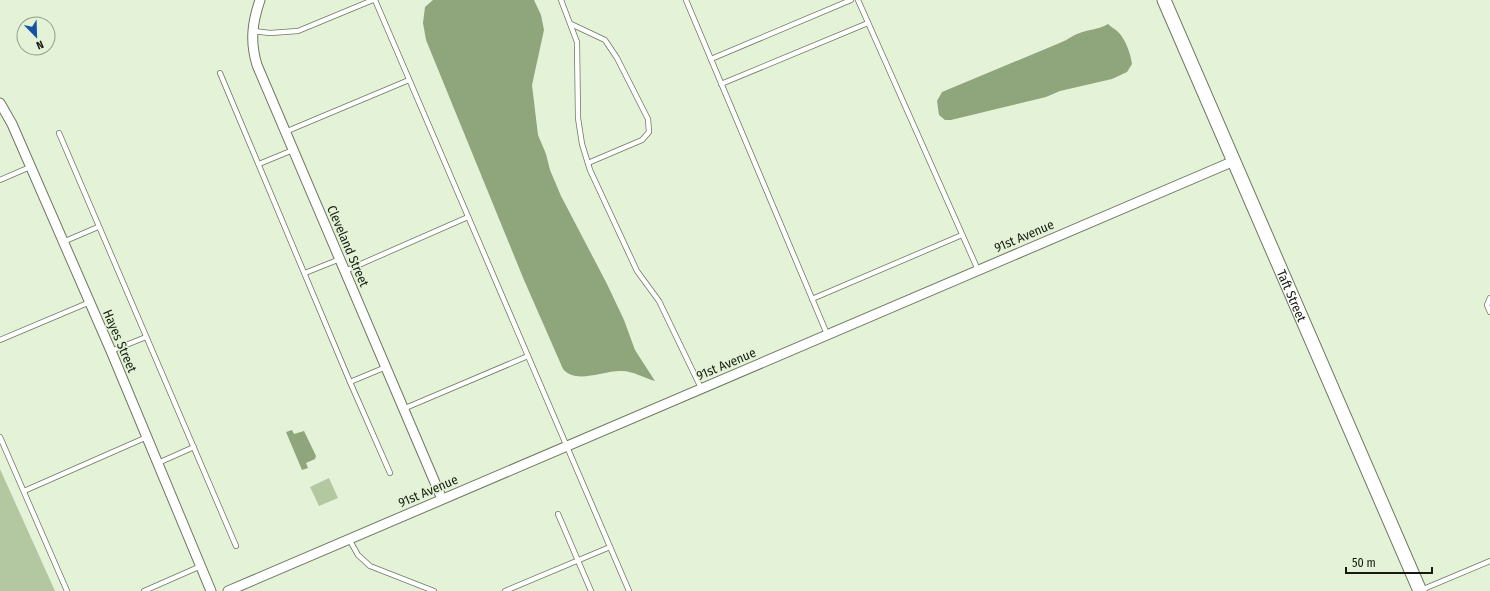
<svg xmlns="http://www.w3.org/2000/svg" width="1490" height="591" viewBox="0 0 1490 591" font-family="'Fira Sans Condensed',sans-serif">
<rect width="100%" height="100%" fill="#e4f3d7"/>
<!-- green -->
<g fill="#b3c7a1">
<polygon points="0,469 55,591 0,591"/>
<polygon points="329,478 338,498 319,506 310,487"/>
</g>
<!-- water -->
<g fill="#8fa57b">
<path d="M433 0H534L541 15 544 30 532 85 538 135 546 154 550 170 561 196 607 284 624 320 635 350 655 381C644 378 633 371 622 371 604 370 576 385 563 369L524 280 426 40 423 23 425 7Z"/>
<path d="M1108 24C1112 28 1117 30 1120 34 1126 41 1131 55 1132 64L1127 72 1112 79 1060 91 1046 97 951 120H945L939 115 937 101 942 92 1062 42C1067 40 1072 36 1077 34 1088 29 1098 30 1108 24Z"/>
<polygon points="292,430 294,434 304,431 316,456 315,459 306,463 308,468 302,470 286,432"/>
</g>
<g fill="none" stroke-linecap="round" stroke-linejoin="round">
<!-- lane casing -->
<g stroke="#6d7961" stroke-width="6">
<g id="lane">
<polyline points="375,0 629,591"/>
<polyline points="561,0 577,42 578,118 582,144 590,170 637,271 659,301 701,388"/>
<polyline points="686,0 827,334"/>
<polyline points="858,0 978,270"/>
<polyline points="571,24 605,40 617,58 648,119 649,132 642,140 588,163"/>
<polyline points="253,31 270,33 298,31 373,0"/>
<polyline points="711,59 851,0"/>
<polyline points="220,73 350,382 390,473"/>
<polyline points="721,84 868,23"/>
<polyline points="285,132 409,80"/>
<polyline points="59,133 236,546"/>
<polyline points="259,164 293,150"/>
<polyline points="0,180 30,167"/>
<polyline points="63,242 98,227"/>
<polyline points="345,271 468,217"/>
<polyline points="305,273 340,259"/>
<polyline points="1490,298 1487,305 1490,312"/>
<polyline points="812,299 962,235"/>
<polyline points="0,340 90,302"/>
<polyline points="111,351 146,337"/>
<polyline points="350,382 386,367"/>
<polyline points="403,409 528,356"/>
<polyline points="0,437 67,591"/>
<polyline points="158,463 194,447"/>
<polyline points="24,491 147,437"/>
<polyline points="558,514 591,591"/>
<polyline points="349,539 358,555 370,566 434,591"/>
<polyline points="1421,590 1490,561"/>
<polyline points="144,591 201,566"/>
<polyline points="505,591 610,547"/>
</g>
</g>
<!-- street casing -->
<g stroke="#6d7961" stroke-width="11">
<g id="street">
<path d="M260 0C252 23 250 42 257 65L442 499"/>
<polyline points="0,103 12,124 111,351 211,591"/>
<polyline points="228,591 1234,161"/>
</g>
</g>
<!-- secondary casing -->
<g stroke="#6d7961" stroke-width="15">
<g id="secondary">
<path id="s1" d="M1164 0 1420 591"/>
</g>
</g>
<!-- lane -->
<use href="#lane" stroke="#fff" stroke-width="4.5"/>
<!-- street -->
<use href="#street" stroke="#fff" stroke-width="9"/>
<!-- secondary -->
<use href="#secondary" stroke="#fff" stroke-width="13"/>
</g>
<g text-anchor="middle" dominant-baseline="central" stroke-width="3" stroke-linejoin="round" paint-order="stroke">
<!-- street labels -->
<g font-size="13" fill="#161b11" stroke="#e4f3d7">
<text transform="translate(1024 236) rotate(-23)">91st Avenue</text>
<text transform="translate(348 246) rotate(67)">Cleveland Street</text>
<text stroke="none"><textPath href="#s1" startOffset="322">Taft Street</textPath></text>
<text transform="translate(120 341) rotate(67)">Hayes Street</text>
<text transform="translate(726 364) rotate(-23)">91st Avenue</text>
<text transform="translate(428 491) rotate(-23)">91st Avenue</text>
</g>
</g>
<!-- north arrow -->
<g transform="translate(36 36) rotate(157)"><circle r="19" fill="#e4f3d7" stroke="#929d88"/>
<path d="M0-3L7 15L0 10L-7 15Z" fill="#1554a4"/>
<text y="-6" font-size="11" font-weight="bold" text-anchor="middle" fill="#161b11">N</text>
</g>
<!-- scale -->
<path d="M1346 567v6h86v-6" fill="none" stroke="#161b11" stroke-width="2"/>
<text x="1352" y="567" font-size="12" fill="#161b11" stroke="#e4f3d7" stroke-width="3" paint-order="stroke">50 m</text>
</svg>
